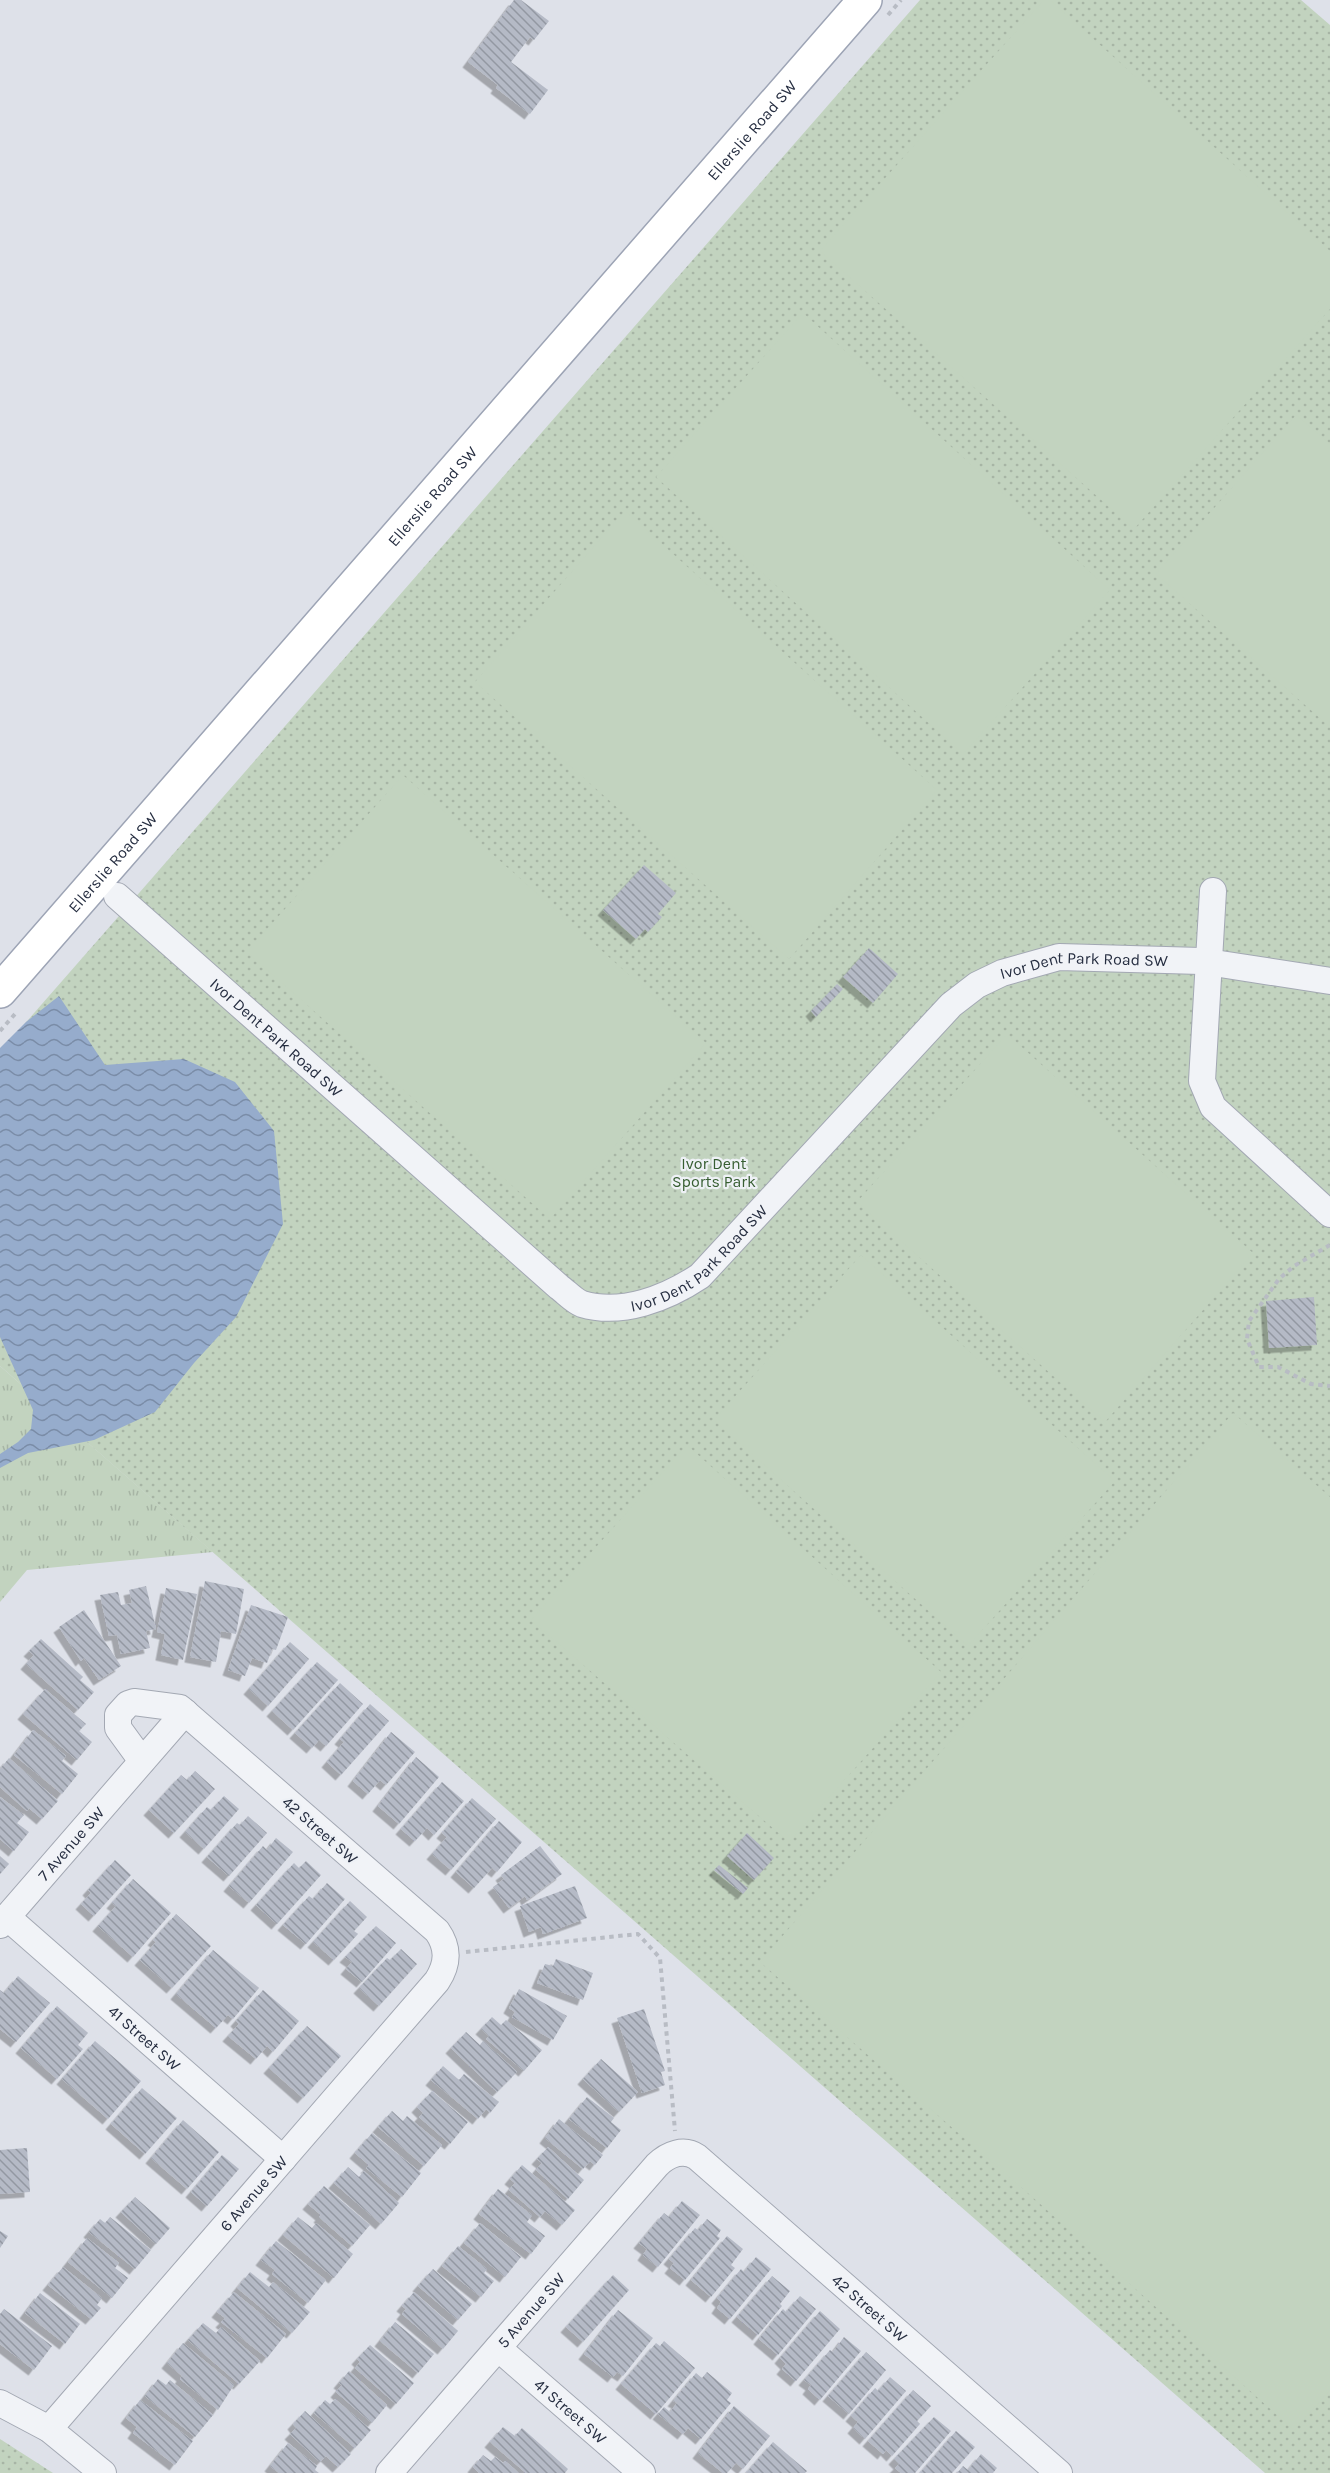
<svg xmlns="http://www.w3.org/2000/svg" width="1330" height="2473" viewBox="0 0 1330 2473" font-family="Karla,sans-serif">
<defs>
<pattern id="grass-tufts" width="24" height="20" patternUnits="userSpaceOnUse" patternTransform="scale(1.5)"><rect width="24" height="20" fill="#c2d3bf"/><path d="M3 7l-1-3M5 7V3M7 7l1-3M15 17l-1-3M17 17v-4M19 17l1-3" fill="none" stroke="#a7b5a5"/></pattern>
<pattern id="park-dots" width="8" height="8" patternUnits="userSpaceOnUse" patternTransform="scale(1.5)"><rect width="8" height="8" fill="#c2d3bf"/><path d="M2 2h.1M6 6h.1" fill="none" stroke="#a7b5a5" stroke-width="1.8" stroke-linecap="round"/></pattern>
<pattern id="water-waves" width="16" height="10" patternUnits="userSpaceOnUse" patternTransform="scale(1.5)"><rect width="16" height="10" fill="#96accc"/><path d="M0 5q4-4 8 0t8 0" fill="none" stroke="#7a8ca7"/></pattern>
<pattern id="building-back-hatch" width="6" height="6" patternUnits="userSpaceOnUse" patternTransform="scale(1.5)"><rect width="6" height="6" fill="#b5bac6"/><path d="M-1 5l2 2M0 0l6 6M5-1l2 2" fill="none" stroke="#9398a2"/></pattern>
<filter id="shadow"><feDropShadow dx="-5.5" dy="5.5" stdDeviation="0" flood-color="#0004"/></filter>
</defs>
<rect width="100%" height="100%" fill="#dee1e9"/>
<!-- grass -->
<polygon fill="url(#grass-tufts)" points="0,1366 213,1552 27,1570 0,1602"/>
<!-- park -->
<g fill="url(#park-dots)">
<polygon points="920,0 1301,0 1330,25 1330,2473 1265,2473 0,1366 0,1052"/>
<polygon points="0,2439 53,2473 0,2473"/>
</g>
<!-- pitch -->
<g fill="#c2d3bf">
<polygon points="1044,0 1050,0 1330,251 1330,309 1134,529 820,251"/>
<polygon points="803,313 1110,590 963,754 656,477"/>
<polygon points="1296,415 1330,444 1330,727 1156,574"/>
<polygon points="625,511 937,790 789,959 475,682"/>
<polygon points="403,775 706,1043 550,1219 247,952"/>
<polygon points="1007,1034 1253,1253 1105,1422 857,1202"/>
<polygon points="861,1255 1115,1481 968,1646 714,1420"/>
<polygon points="1233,1413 1330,1497 1330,2390 1294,2430 1021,2187 760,1962"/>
<polygon points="687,1445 941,1672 789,1842 531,1620"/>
</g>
<!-- water -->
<polygon fill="url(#water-waves)" points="59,996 105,1065 184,1059 235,1082 274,1131 283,1224 236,1317 194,1363 155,1412 94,1440 28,1453 0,1468 0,1454 18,1442 31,1429 33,1410 0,1337 0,1048 26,1022"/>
<!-- building -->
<g fill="url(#building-back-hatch)" filter="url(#shadow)">
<polygon points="514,0 521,0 549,21 534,40 530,37 511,62 548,90 530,114 496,88 498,85 468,62"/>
<polygon points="644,865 676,893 658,914 662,917 648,932 645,929 636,939 603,910"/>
<polygon points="869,948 898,974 873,1003 843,977"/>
<polygon points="837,984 843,989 816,1017 811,1011"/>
<polygon points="1314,1297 1317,1345 1269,1348 1266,1301"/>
<polygon points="205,1581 244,1589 236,1634 221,1631 216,1662 190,1657"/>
<polygon points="146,1586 156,1629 146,1631 150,1648 121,1654 117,1635 109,1636 100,1595 118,1592 121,1605 132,1603 129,1590"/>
<polygon points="166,1588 197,1594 183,1660 161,1655 165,1634 157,1632"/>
<polygon points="251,1605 288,1617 276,1650 272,1649 267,1663 252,1658 245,1676 228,1670"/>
<polygon points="84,1610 121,1666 99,1680 84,1658 81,1661 59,1627"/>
<polygon points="41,1639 83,1677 80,1680 94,1692 78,1710 26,1664 34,1655 29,1651"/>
<polygon points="290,1642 309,1659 268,1706 249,1689"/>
<polygon points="317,1662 338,1680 293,1730 272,1711"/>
<polygon points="340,1683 363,1704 326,1746 319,1740 312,1748 295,1733"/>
<polygon points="45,1689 86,1724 79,1731 92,1742 77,1760 23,1714"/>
<polygon points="370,1704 389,1721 341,1775 327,1762 344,1742 340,1739"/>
<polygon points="33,1730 66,1756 62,1761 78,1774 62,1794 14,1755"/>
<polygon points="391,1732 415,1752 386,1785 380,1780 368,1794 353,1781"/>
<polygon points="416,1757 439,1777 399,1824 378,1806"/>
<polygon points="9,1758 58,1801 42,1819 29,1808 27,1811 0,1787 0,1769"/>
<polygon points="195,1771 215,1789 174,1833 149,1810 181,1775 187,1780"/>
<polygon points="442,1782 464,1801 434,1835 427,1828 415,1841 401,1829"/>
<polygon points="224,1796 239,1809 204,1849 185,1832 207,1807 211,1810"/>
<polygon points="0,1797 24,1815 17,1823 29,1832 14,1851 0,1839"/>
<polygon points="472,1798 496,1819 451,1870 432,1854 447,1837 442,1833"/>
<polygon points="248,1816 267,1833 229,1876 207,1857 237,1823 240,1825"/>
<polygon points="499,1821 522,1842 497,1872 492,1868 474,1888 456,1872"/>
<polygon points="747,1833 774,1858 754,1880 727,1856"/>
<polygon points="276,1838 293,1852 249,1903 229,1886 263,1846 267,1850"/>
<polygon points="540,1846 562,1874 527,1900 525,1896 509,1908 493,1887 504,1879 501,1875"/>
<polygon points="0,1856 9,1864 0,1874"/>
<polygon points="115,1860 131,1875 94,1916 81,1904 91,1893 88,1890"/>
<polygon points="306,1861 321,1875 277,1924 256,1905 294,1863 299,1868"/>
<polygon points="719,1865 748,1888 743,1894 714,1870"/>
<polygon points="133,1879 171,1913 133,1957 98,1926 116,1906 112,1903"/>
<polygon points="327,1883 345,1899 306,1944 283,1925 309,1896 313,1899"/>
<polygon points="575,1886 587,1918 543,1934 541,1927 529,1932 520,1906"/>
<polygon points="350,1901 367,1917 354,1931 358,1934 334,1960 313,1942"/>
<polygon points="176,1914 211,1946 172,1988 140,1960 156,1942 153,1940"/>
<polygon points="376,1926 396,1943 362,1982 346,1969 352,1962 345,1957"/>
<polygon points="401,1949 417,1964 379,2006 359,1988 387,1958 390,1960"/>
<polygon points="213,1950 259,1988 233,2019 228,2015 216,2028 176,1994"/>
<polygon points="556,1959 593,1973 583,2000 537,1983 545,1964 553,1966"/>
<polygon points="18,1976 50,2003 16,2042 0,2029 0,1990 4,1993"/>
<polygon points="519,1989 567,2016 553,2040 512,2017 515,2012 509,2008"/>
<polygon points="263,1990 299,2021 273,2052 267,2046 256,2059 228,2036 239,2024 236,2021"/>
<polygon points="57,2006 88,2033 78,2045 83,2049 57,2079 21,2048"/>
<polygon points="644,2009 665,2071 661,2072 665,2085 642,2093 617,2018"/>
<polygon points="492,2017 501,2025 506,2020 542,2050 524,2071 486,2039 489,2036 481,2029"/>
<polygon points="307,2026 341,2056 303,2098 269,2068"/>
<polygon points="466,2032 480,2045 483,2041 517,2072 497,2092 451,2048"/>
<polygon points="95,2041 141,2081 108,2119 62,2079"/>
<polygon points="601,2059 638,2092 619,2112 583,2079"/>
<polygon points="443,2066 459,2080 464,2074 499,2102 490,2113 486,2109 478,2119 431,2080"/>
<polygon points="142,2088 177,2118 145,2154 111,2124"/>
<polygon points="432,2091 468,2122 450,2144 419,2117 423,2113 417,2107"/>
<polygon points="587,2097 614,2118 611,2122 621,2130 607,2148 569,2119"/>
<polygon points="392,2111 403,2121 407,2116 442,2145 424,2166 378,2127"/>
<polygon points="559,2119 603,2155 595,2165 590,2161 583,2169 545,2138"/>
<polygon points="183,2120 219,2152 187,2189 151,2158"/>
<polygon points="372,2133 421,2173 402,2197 366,2168 369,2165 355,2153"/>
<polygon points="548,2147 584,2180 568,2199 536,2170 542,2163 537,2159"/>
<polygon points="27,2148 30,2192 0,2194 0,2150"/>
<polygon points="222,2155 239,2169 207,2206 191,2192"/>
<polygon points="522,2165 575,2210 562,2225 545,2211 540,2217 509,2190 515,2183 510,2179"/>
<polygon points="348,2167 359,2177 364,2171 399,2203 381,2224 334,2183"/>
<polygon points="324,2186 370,2225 352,2246 319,2217 321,2215 308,2204"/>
<polygon points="498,2189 532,2215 527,2222 545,2236 531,2254 479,2214"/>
<polygon points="135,2197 170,2228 156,2244 121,2212"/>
<polygon points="682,2201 700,2215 658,2267 643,2255 647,2249 639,2243 664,2213 669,2217"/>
<polygon points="110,2217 151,2250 135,2269 89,2232 100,2219 105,2223"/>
<polygon points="298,2217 312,2228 316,2223 353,2254 334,2278 283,2235"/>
<polygon points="707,2219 721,2230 717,2236 720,2238 685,2280 670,2268 674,2263 669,2259 695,2228 698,2230"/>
<polygon points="480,2223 521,2257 505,2277 464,2243"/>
<polygon points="0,2231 8,2236 0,2248"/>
<polygon points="727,2236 743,2249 731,2265 735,2268 711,2297 691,2280"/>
<polygon points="87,2238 119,2263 115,2268 128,2278 112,2298 68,2262"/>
<polygon points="276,2241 326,2280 308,2303 272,2274 275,2270 261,2260"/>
<polygon points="458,2246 487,2269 484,2273 494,2281 481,2297 442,2266"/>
<polygon points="756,2257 771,2269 730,2319 717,2308 721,2302 717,2298 741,2269 744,2272"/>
<polygon points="63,2267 102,2298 97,2305 101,2308 91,2319 48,2285"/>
<polygon points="433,2269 472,2304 458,2320 418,2286"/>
<polygon points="250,2272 269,2287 273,2282 310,2312 292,2333 237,2288"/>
<polygon points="613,2275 629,2290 583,2342 566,2327"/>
<polygon points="772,2276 790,2291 780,2304 782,2306 758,2335 737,2317"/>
<polygon points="234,2292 286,2334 267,2358 221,2322 225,2318 217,2312"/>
<polygon points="414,2292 458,2331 443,2349 402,2314 406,2309 402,2306"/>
<polygon points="40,2293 80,2324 65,2344 25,2313"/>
<polygon points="800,2296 816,2309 778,2355 759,2339 783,2309 786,2312"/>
<polygon points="4,2309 52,2346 34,2370 0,2344 0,2314"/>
<polygon points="618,2310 653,2338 623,2376 617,2372 613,2377 584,2354"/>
<polygon points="820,2311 840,2329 796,2381 782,2369 786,2364 780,2358"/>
<polygon points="395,2322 434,2354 418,2373 380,2341"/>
<polygon points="203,2323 216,2333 221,2327 260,2361 239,2384 188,2340"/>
<polygon points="844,2337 861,2351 820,2400 808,2389 811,2385 804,2380 830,2350 833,2352"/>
<polygon points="664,2341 695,2368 656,2414 621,2384 656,2343 660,2346"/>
<polygon points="183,2343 234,2385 218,2410 180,2379 182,2376 167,2363"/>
<polygon points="370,2345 414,2383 396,2404 355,2368 360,2362 357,2359"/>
<polygon points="866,2352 886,2370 849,2414 828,2396"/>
<polygon points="349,2371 387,2405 372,2423 336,2392 342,2385 339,2383"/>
<polygon points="707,2372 732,2393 727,2400 731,2403 701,2439 688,2428 683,2434 658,2414 664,2407 670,2412 677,2403 673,2401 696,2373 702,2378"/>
<polygon points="890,2377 906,2391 865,2439 853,2428 858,2422 851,2416 875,2388 878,2391"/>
<polygon points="158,2379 166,2385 170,2380 213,2415 195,2437 145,2396"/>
<polygon points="913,2390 931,2406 917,2421 920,2424 892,2456 886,2450 883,2454 868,2441"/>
<polygon points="335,2399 371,2430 355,2448 314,2413 325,2400 330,2404"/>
<polygon points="140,2400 193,2441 175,2465 133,2433 137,2427 126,2418"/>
<polygon points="734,2406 770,2436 743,2469 736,2463 727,2473 723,2473 698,2453"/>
<polygon points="305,2411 351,2454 338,2467 326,2456 320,2462 290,2434 296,2428 293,2424"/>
<polygon points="934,2417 951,2431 915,2473 901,2473 895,2468 899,2464 894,2459"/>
<polygon points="503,2427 515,2436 522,2428 568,2469 565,2473 526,2473 490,2442"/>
<polygon points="956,2431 975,2447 952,2473 920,2473"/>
<polygon points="773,2442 807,2471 805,2473 746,2473"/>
<polygon points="288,2443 317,2466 315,2470 319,2473 279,2473 270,2466"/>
<polygon points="981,2454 997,2468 993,2473 957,2473 963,2466 968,2470"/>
<polygon points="483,2455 491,2461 495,2457 503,2463 505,2461 519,2473 479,2473 473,2467"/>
</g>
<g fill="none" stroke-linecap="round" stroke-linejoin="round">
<!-- minor casing -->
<g stroke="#a3a8b3" stroke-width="28">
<g id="minor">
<polyline points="1213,891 1202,1081 1213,1107 1330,1214"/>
<path id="s1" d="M117 896 559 1287C566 1292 574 1301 582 1304 622 1316 667 1298 700 1276L951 1005 977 985 1002 973 1059 957 1201 961 1330 981"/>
<path id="s2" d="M7 1917 283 2159"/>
<path id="s3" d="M0 1925 185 1712"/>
<path id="s4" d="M498 2348 642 2473"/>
<polyline points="0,2403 49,2429 103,2473"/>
<path id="s5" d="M49 2429 437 1981C448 1964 449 1948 437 1931L180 1708 134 1702 128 1704 118 1715V1728L142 1761"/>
<path id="s6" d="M389 2473 657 2165C668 2154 684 2148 697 2157L1059 2473"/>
</g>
</g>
<!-- major casing -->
<g stroke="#9da4b5" stroke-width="36">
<g id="major">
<path id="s7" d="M0 991 865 0"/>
</g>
</g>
<!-- path -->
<g stroke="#b8bcc4" stroke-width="4" stroke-dasharray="4.5 4.5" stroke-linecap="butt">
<polyline points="888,15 901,0"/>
<polyline points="0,1031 15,1014"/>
<polyline points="1330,1245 1294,1266 1279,1279 1249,1321 1247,1339 1259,1367 1278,1367 1311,1384 1330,1386"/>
<polyline points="466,1952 638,1934 660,1958 675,2131"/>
</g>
<!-- minor -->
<use href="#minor" stroke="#f1f3f7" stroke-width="26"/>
<!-- major -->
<use href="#major" stroke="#fff" stroke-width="33"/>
</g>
<g text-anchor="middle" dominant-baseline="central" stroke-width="4.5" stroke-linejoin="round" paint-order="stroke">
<!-- street labels -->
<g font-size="16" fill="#262e41" stroke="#eef1f6">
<text stroke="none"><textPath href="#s7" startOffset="1143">Ellerslie Road SW</textPath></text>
<text stroke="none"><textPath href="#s7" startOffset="657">Ellerslie Road SW</textPath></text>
<text stroke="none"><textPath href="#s7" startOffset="171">Ellerslie Road SW</textPath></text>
<text stroke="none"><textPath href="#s1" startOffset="1257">Ivor Dent Park Road SW</textPath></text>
<text stroke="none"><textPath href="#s1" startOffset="213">Ivor Dent Park Road SW</textPath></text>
<text stroke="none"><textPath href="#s1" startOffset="753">Ivor Dent Park Road SW</textPath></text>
<text transform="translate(320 1830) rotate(41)">42 Street SW</text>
<text stroke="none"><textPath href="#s3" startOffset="108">7 Avenue SW</textPath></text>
<text stroke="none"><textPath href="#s2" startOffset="183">41 Street SW</textPath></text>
<text stroke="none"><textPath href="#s5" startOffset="312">6 Avenue SW</textPath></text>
<text stroke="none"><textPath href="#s6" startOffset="682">42 Street SW</textPath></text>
<text stroke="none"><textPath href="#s6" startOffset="216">5 Avenue SW</textPath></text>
<text stroke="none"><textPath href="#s4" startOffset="96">41 Street SW</textPath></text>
</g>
<!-- park labels -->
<g font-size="16" fill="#375e32" stroke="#eef1f6">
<text x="714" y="1163">Ivor Dent<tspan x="714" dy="18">Sports Park</tspan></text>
</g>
</g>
</svg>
